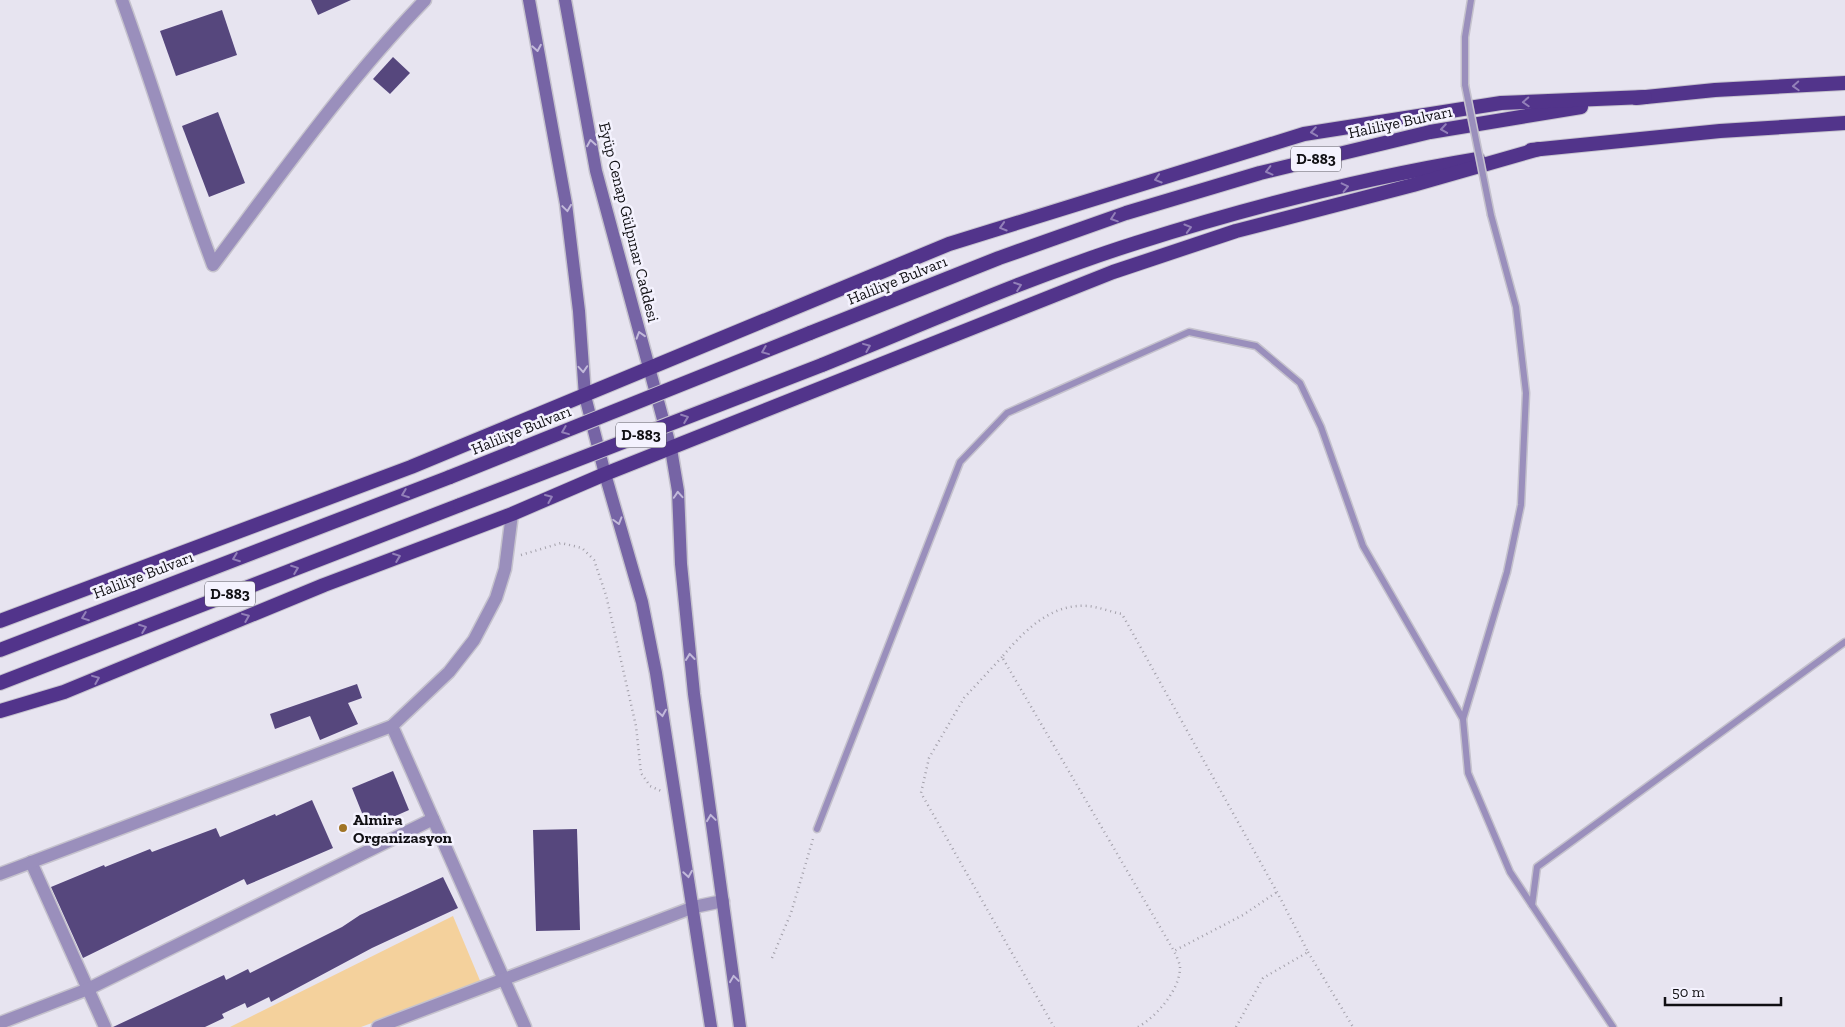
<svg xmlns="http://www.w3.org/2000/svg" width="1845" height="1027" viewBox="0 0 1845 1027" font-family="'Zilla Slab',serif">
<rect width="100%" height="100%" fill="#e7e4f0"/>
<!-- green -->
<polygon fill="#f4d19c" points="453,916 481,983 361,1027 230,1027"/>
<!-- building -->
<g fill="#56477d">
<polygon points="311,0 351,0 318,15"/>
<polygon points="222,10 237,55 176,76 160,31"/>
<polygon points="393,57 410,73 390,94 373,79"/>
<polygon points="218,112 245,183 209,197 182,126"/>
<polygon points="357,684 362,698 348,703 358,724 320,740 310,716 275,729 270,714"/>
<polygon points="393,771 409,810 368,828 352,788"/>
<polygon points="312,800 333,848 247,885 244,879 83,958 51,887 104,865 105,867 150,849 152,852 216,828 220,837 275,814 276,816"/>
<polygon points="577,829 580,930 536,931 533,830"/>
<polygon points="443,877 458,908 372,948 271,1002 269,997 247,1008 245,1003 222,1014 224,1018 205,1027 113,1027 224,975 226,980 248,969 250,973 342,927 360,915"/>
</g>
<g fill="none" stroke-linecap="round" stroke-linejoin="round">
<!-- service casing -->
<g stroke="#c5c2cd" stroke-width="9">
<g id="service">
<polyline points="1465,85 1465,37 1471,0"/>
<polyline points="1491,215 1516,307 1526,393 1521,505 1507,572 1463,719 1468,773 1510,872 1613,1027"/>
<polyline points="817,829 960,462 1007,413 1189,332 1256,346 1300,383 1321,427 1363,546 1463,719"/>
<polyline points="1532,905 1537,867 1845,642"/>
</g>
</g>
<!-- minor casing -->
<g stroke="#c5c2cd" stroke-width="15">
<g id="minor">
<path d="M122 0C154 88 180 178 213 265 281 174 346 82 425 0"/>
<polyline points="392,726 525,1027"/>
<polyline points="31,862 105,1027"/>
<polyline points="0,1023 88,989 433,819"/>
<polyline points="378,1027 694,907 723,901"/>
</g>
</g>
<!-- tertiary casing -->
<g stroke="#c5c2cd" stroke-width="15">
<polyline id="tertiary" points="0,874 392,726 449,672 474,640 496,598 505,569 512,514"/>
</g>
<!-- secondary casing -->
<g stroke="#c5c2cd" stroke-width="15">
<g id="secondary">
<polyline points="529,0 566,204 579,311 585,396 605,474 642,602 656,673 711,1027"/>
<polyline points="565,0 596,171 671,449 678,491 681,564 694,694 740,1027"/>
</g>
</g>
<!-- trunk casing -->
<g stroke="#c5c2cd" stroke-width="16">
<g id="trunk">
<polyline points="1636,98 1715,90 1845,83"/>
<polyline points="1531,150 1720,131 1845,123"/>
<polyline points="810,333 999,258 1126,213 1260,173 1430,132 1581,107"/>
<path d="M822 365C926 323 1029 277 1136 243 1247 208 1363 178 1478 159"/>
<polyline points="0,621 411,467 949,244 1304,134 1501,103 1645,97"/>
<polyline points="0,650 450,477"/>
<polyline points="0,683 460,505"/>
<polyline points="0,711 64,692 324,585 512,514 605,474 1113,272 1236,231 1413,185 1539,149"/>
</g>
</g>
<!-- path -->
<g stroke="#a3a0aa" stroke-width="2.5" stroke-dasharray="1 4" stroke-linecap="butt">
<polyline points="521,555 561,543 582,548 594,560 606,595 636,726 641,773 650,786 661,791"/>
<polyline points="1002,657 964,698 929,758 921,793 1054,1027"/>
<polyline points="1308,952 1353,1027"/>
<polyline points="772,958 791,913 813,839"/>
<path d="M1138 1027C1156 1017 1181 989 1180 966 1179 962 1176 955 1174 951"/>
<path d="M1236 1027 1263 978 1308 952 1277 892 1122 614C1111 612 1099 607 1088 606 1051 603 1024 631 1002 657L1174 951 1243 915 1277 892"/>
</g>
<!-- service -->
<use href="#service" stroke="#9a8fbc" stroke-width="6"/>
<!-- minor -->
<use href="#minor" stroke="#9a8fbc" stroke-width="12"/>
<!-- tertiary -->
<use href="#tertiary" stroke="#9a8fbc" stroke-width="12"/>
<!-- secondary -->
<use href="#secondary" stroke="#7664a5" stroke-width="12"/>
<!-- trunk -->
<use href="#trunk" stroke="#52348b" stroke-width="14"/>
<!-- service-bridge casing -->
<g stroke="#c5c2cd" stroke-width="9" stroke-linecap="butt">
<polyline id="service-bridge" points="1465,85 1491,215"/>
</g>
<!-- trunk-bridge casing -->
<g stroke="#c5c2cd" stroke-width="16" stroke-linecap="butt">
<g id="trunk-bridge">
<polyline points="450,477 810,333"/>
<polyline points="460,505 822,365"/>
</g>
</g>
<!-- service-bridge -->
<use href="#service-bridge" stroke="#9a8fbc" stroke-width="6"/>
<!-- trunk-bridge -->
<use href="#trunk-bridge" stroke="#52348b" stroke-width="14"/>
</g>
<!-- one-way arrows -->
<defs><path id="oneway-chevron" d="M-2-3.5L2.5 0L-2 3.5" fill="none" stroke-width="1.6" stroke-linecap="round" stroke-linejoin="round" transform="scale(1.25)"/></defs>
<g stroke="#c2b9da">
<use href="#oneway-chevron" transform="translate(537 48) rotate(80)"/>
<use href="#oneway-chevron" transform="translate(591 143) rotate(-100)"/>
<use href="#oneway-chevron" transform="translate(567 208) rotate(82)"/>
<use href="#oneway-chevron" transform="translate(640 335) rotate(-107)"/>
<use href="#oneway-chevron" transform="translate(583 369) rotate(86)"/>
<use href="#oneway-chevron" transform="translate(678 495) rotate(-94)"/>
<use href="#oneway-chevron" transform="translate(618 521) rotate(74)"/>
<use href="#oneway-chevron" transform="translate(690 657) rotate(-96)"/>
<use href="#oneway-chevron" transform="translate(662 713) rotate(81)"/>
<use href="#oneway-chevron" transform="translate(711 818) rotate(-98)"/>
<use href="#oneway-chevron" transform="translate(688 874) rotate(81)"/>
<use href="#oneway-chevron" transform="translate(734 979) rotate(-98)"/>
</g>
<g stroke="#9380b9">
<use href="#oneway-chevron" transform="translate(1796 86) rotate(177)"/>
<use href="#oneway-chevron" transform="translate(1526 102) rotate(177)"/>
<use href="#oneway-chevron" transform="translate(1444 129) rotate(171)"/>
<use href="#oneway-chevron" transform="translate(1314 132) rotate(171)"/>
<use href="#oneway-chevron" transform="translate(1269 171) rotate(166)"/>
<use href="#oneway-chevron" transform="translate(1158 179) rotate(163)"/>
<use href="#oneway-chevron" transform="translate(1345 187) rotate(-13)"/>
<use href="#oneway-chevron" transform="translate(1114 218) rotate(161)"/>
<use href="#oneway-chevron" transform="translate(1003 227) rotate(163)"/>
<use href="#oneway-chevron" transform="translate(1188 228) rotate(-16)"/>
<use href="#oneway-chevron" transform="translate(1018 286) rotate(-20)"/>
<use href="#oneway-chevron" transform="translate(867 347) rotate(-22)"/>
<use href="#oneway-chevron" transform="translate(765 351) rotate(158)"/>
<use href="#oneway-chevron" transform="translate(685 418) rotate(-21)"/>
<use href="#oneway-chevron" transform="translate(565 431) rotate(158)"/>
<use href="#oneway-chevron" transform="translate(405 494) rotate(159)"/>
<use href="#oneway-chevron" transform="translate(549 498) rotate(-23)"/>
<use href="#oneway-chevron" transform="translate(397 557) rotate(-21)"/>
<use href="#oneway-chevron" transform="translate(236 558) rotate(159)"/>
<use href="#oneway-chevron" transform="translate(295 569) rotate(-21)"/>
<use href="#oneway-chevron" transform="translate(85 617) rotate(159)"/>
<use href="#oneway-chevron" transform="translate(246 617) rotate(-22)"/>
<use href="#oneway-chevron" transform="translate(143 628) rotate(-21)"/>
<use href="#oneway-chevron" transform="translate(96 679) rotate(-22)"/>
</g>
<!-- markers -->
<circle fill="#a07425" stroke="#f4f2fe" stroke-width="2" cx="343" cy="828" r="5"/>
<g text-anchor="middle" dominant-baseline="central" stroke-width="5" stroke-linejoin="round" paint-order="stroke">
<!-- shield labels -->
<g fill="#f4f2fe" stroke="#54535a" stroke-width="1">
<rect x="1291" y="146.5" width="50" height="25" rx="4"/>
<rect x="616" y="422.5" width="50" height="25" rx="4"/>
<rect x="205" y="581.5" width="50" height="25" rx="4"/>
</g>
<g font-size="15" font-weight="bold" fill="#100f13">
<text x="1316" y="159">D-883</text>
<text x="641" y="435">D-883</text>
<text x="230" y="594">D-883</text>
</g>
<!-- street labels -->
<g font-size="16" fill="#100f13" stroke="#f4f2fe">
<text transform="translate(1400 122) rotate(-12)">Haliliye Bulvarı</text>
<text transform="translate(629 222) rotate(76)">Eyüp Cenap Gülpınar Caddesi</text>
<text transform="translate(897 280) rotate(-22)">Haliliye Bulvarı</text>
<text transform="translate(521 430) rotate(-22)">Haliliye Bulvarı</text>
<text transform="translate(143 575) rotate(-21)">Haliliye Bulvarı</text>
</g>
<!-- poi labels -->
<g font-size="16" font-weight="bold" fill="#100f13" stroke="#f4f2fe" text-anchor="start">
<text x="353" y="819">Almira<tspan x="353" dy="18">Organizasyon</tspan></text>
</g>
</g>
<!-- scale -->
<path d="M1665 997v8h116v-8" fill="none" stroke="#100f13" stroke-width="2.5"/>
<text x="1672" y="997" font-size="15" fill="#100f13" stroke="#f4f2fe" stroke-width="4" paint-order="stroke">50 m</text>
</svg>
